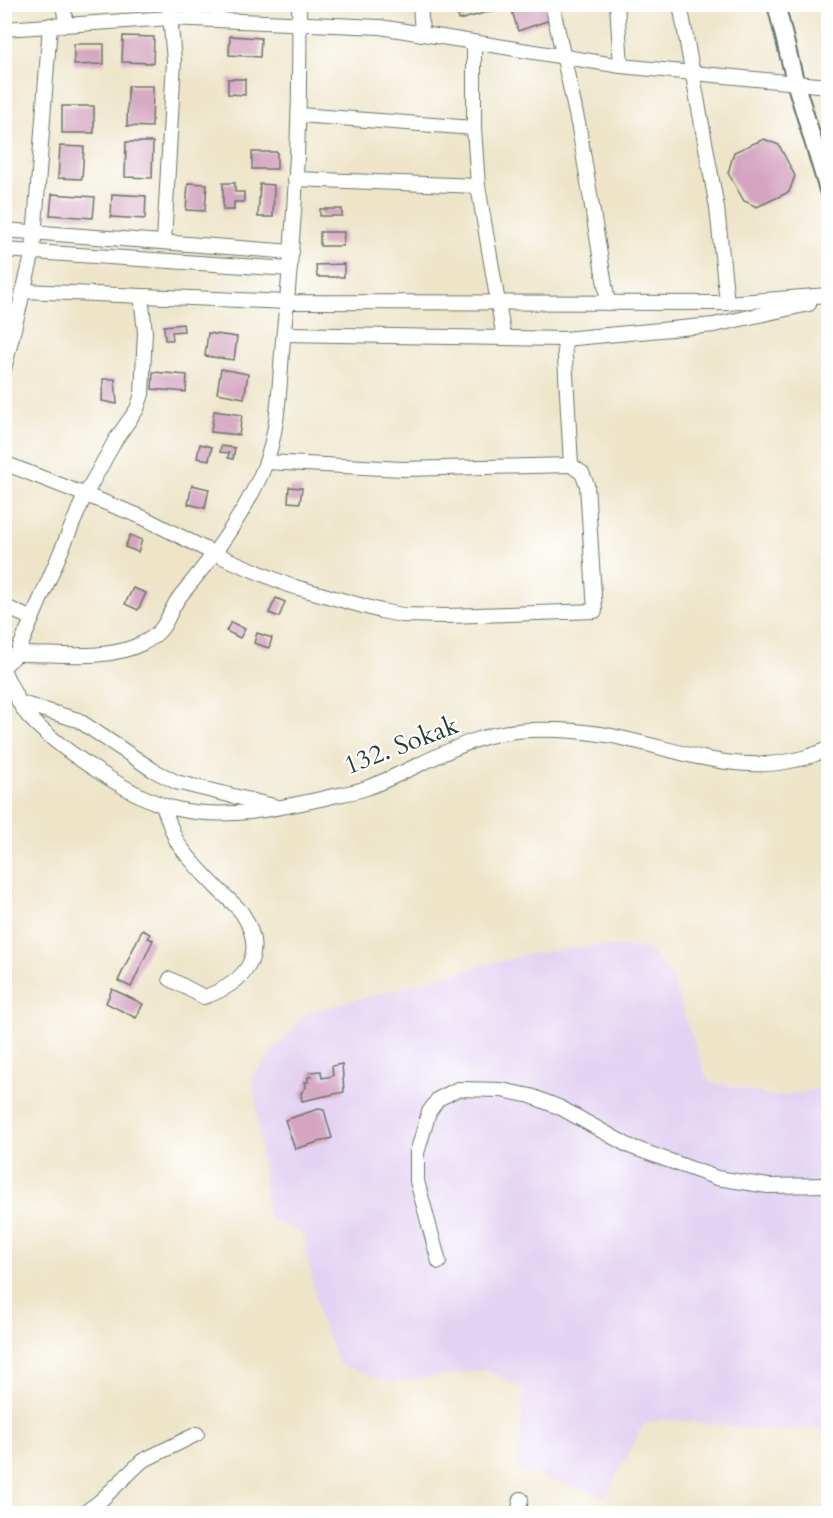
<svg xmlns="http://www.w3.org/2000/svg" width="833" height="1518" viewBox="0 0 833 1518" font-family="Cardo,serif">
<rect width="100%" height="100%" fill="#fff"/>
<filter id="ink" filterUnits="userSpaceOnUse"><feTurbulence type="fractalNoise" baseFrequency=".0167" numOctaves="2"/><feDisplacementMap in="SourceGraphic" scale="12" xChannelSelector="R" yChannelSelector="G"/><feConvolveMatrix kernelMatrix="1 2 1 2 8 2 1 2 1" color-interpolation-filters="sRGB"/></filter>
<filter id="wash" filterUnits="userSpaceOnUse"><feTurbulence type="fractalNoise" baseFrequency=".008" numOctaves="4" result="noise"/><feDisplacementMap in="SourceGraphic" scale="24" xChannelSelector="R" yChannelSelector="G"/><feGaussianBlur stdDeviation="1.35" result="paint"/><feColorMatrix in="noise" values="0 0 0 0 0 0 0 0 0 0 0 0 0 0 0 0 0 1.4 0 .05"/><feComposite in="paint" operator="in"/></filter>
<g filter="url(#wash)">
<rect width="100%" height="100%" fill="#eee5c9"/>
<!-- built -->
<polygon fill="#e3d3f2" points="593,946 647,948 671,977 708,1081 776,1097 828,1087 828,1427 769,1430 664,1419 643,1425 606,1496 517,1470 524,1389 487,1370 392,1382 339,1364 319,1316 303,1233 268,1218 253,1076 306,1013 528,954"/>
<g id="blocks">
<!-- building -->
<g fill="#d4a4c0">
<polygon points="456,4 494,4 495,10 459,20"/>
<polygon points="510,4 546,4 550,20 518,31"/>
<polygon points="123,36 154,37 153,63 122,62"/>
<polygon points="230,36 261,38 260,57 229,55"/>
<polygon points="74,44 104,44 104,64 74,65"/>
<polygon points="228,79 245,79 245,95 228,94"/>
<polygon points="128,86 153,86 152,127 127,126"/>
<rect x="62" y="106" width="32" height="27"/>
<polygon points="764,139 779,145 795,176 789,192 757,207 744,201 728,173 734,152"/>
<polygon points="126,142 153,142 152,178 125,177"/>
<polygon points="60,146 84,147 82,179 58,178"/>
<rect x="252" y="152" width="25" height="17"/>
<polygon points="188,183 207,184 205,211 186,210"/>
<polygon points="223,183 235,183 235,192 244,192 244,202 234,202 234,210 223,210"/>
<polygon points="260,184 274,185 273,217 258,217"/>
<polygon points="52,194 95,197 93,218 50,215"/>
<polygon points="112,194 146,196 145,219 111,217"/>
<rect x="320" y="209" width="22" height="7"/>
<polygon points="320,232 344,232 343,246 320,246"/>
<polygon points="344,264 344,277 317,277 316,265"/>
<polygon points="183,324 184,331 172,332 173,340 165,340 164,326"/>
<polygon points="208,333 237,337 234,360 205,356"/>
<polygon points="221,369 248,374 244,398 217,393"/>
<polygon points="153,372 187,375 186,392 152,389"/>
<polygon points="103,379 115,379 117,404 102,401"/>
<polygon points="214,411 242,415 239,435 211,432"/>
<polygon points="200,444 212,447 209,460 197,458"/>
<polygon points="221,446 235,448 233,459 228,458 229,453 220,452"/>
<polygon points="192,485 209,489 205,508 188,504"/>
<polygon points="289,487 302,488 300,503 288,502"/>
<polygon points="130,535 142,540 138,552 125,547"/>
<polygon points="133,588 146,593 138,610 125,604"/>
<polygon points="276,598 285,602 279,617 269,613"/>
<polygon points="231,622 245,629 240,638 226,631"/>
<polygon points="257,633 272,638 269,648 254,643"/>
<polygon points="142,930 150,934 148,938 153,940 131,987 118,981"/>
<polygon points="112,989 143,1004 136,1018 106,1003"/>
<polygon points="342,1064 344,1092 302,1101 301,1093 306,1087 305,1082 308,1082 308,1077 311,1077 310,1072 321,1071 322,1078 333,1076 332,1066"/>
<polygon points="318,1109 324,1110 332,1138 295,1149 285,1120"/>
</g>
</g>
</g>
<g filter="url(#ink)">
<use href="#blocks" fill-opacity="0" stroke="#677868" stroke-width="1.5"/>
<g fill="none" stroke-linecap="round" stroke-linejoin="round">
<!-- minor casing -->
<g stroke="#677868" stroke-width="16">
<g id="minor">
<polyline points="63,4 66,23"/>
<polyline points="420,4 422,34"/>
<polyline points="552,4 579,128 608,303"/>
<polyline points="617,4 621,66"/>
<polyline points="680,4 717,208 727,303"/>
<polyline points="4,29 170,18 380,27 621,66 828,86"/>
<polyline points="474,44 474,128 478,186 504,338"/>
<polyline points="299,115 474,128"/>
<polyline points="295,179 478,186"/>
<polyline points="4,230 292,252"/>
<polyline points="164,242 174,61 169,4"/>
<polyline points="4,250 290,269"/>
<polyline points="23,291 287,302 727,303 828,295"/>
<polyline points="284,334 564,339 714,325 809,304"/>
<polyline points="4,369 33,252 50,25"/>
<polyline points="266,462 402,469 571,465 564,339"/>
<polyline points="4,463 142,517 213,553 288,585 381,611 402,615 447,616 595,611 587,485 582,473 571,465"/>
<polyline points="4,606 32,619"/>
<polyline points="17,654 85,495 116,439 137,409 142,394 145,332 141,296"/>
<path d="M4 666 17 654C58 653 105 662 143 643 171 628 165 615 181 595 213 557 244 515 263 470 280 430 279 383 283 340 295 229 301 117 299 4"/>
<path d="M4 672C12 687 19 707 31 719 60 749 136 801 177 809 227 820 276 809 325 798 339 794 355 793 369 787 422 767 471 731 530 730 556 729 582 731 607 735 685 750 750 784 828 749"/>
<polyline points="21,703 78,720 153,770 176,782 274,806"/>
<path d="M163 806C168 818 172 834 179 845 191 861 205 876 219 890 226 897 236 905 242 913 269 955 245 983 204 997L170 979"/>
<polyline points="439,1262 417,1181 417,1153 429,1112 438,1099 458,1089 501,1090 531,1096 561,1108 629,1146 717,1178 768,1186 828,1185"/>
<polyline points="83,1514 98,1503 142,1461 197,1434"/>
<polyline points="518,1514 521,1499"/>
</g>
</g>
<!-- major casing -->
<g stroke="#677868" stroke-width="20">
<polyline id="major" points="776,4 796,85 828,190"/>
</g>
<!-- minor -->
<use href="#minor" stroke="#fff" stroke-width="14"/>
<!-- major -->
<use href="#major" stroke="#fff" stroke-width="16"/>
</g>
</g>
<g text-anchor="middle" dominant-baseline="central" stroke-width="4.5" stroke-linejoin="round" paint-order="stroke">
<!-- street labels -->
<g font-size="26" fill="#1f3d34" stroke="#fff">
<text transform="translate(401 745) rotate(-21)">132. Sokak</text>
</g>
</g>
<!-- margin -->
<rect width="833" height="1518" fill="none" stroke="#fff" stroke-width="24"/>
</svg>
